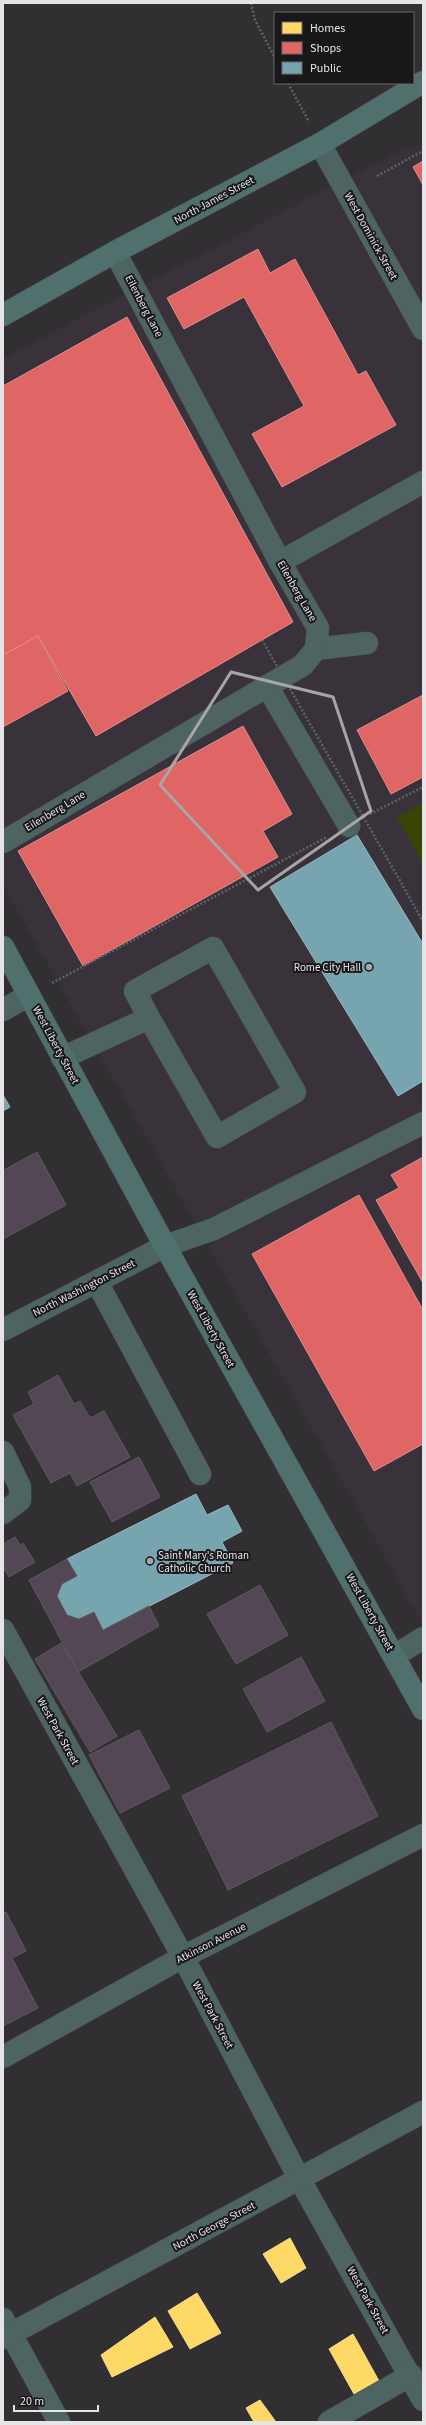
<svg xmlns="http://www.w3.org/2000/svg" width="426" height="2425" viewBox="0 0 426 2425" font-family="'Source Sans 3',sans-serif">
<rect width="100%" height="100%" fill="#312f32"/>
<!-- built -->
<polygon fill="#39323b" points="423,144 423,1624 3,885 3,358 392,155"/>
<!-- green -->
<polygon fill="#394507" points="423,803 423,864 397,817"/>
<!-- homes -->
<g fill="#ffd966" stroke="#f8dc8d">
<polygon points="290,2238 306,2268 281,2283 263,2254"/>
<polygon points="197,2293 221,2333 190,2349 168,2311"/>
<polygon points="155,2317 173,2347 112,2377 101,2355"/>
<polygon points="353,2334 379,2381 354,2394 329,2349"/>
<polygon points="260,2400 276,2422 254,2422 246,2408"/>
</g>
<!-- shops -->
<g fill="#e06666" stroke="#e28c8d">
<polygon points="423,161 423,185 413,167"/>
<polygon points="258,249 270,273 295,259 358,375 366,371 396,425 282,487 252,434 304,406 244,297 184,329 167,298"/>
<polygon points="127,317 293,622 96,736 38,636 3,655 3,386"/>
<polygon points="38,636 68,691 3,727 3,655"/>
<polygon points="423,695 423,777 391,794 357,730"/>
<polygon points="243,726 292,814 263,831 278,857 83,966 18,851"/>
<polygon points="423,1157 423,1283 376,1200 399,1188 391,1175"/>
<polygon points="359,1195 423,1310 423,1444 374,1471 252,1254"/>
</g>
<!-- public -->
<g fill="#76a5af" stroke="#98b8c0">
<polygon points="357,835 423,944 423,1081 398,1096 270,887"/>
<polygon points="3,1095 10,1107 3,1111"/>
<polygon points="196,1494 207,1515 228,1505 242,1531 222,1542 233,1563 103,1630 94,1612 79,1619 67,1615 57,1596 62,1584 77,1576 67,1559"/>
</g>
<!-- building -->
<g fill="#534755" stroke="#5b5a5c">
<polygon points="37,1152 66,1205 3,1239 3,1167 4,1170"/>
<polygon points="58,1375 74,1404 80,1401 90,1418 104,1411 130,1457 77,1486 70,1473 51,1483 13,1415 34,1404 28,1392"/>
<polygon points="139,1457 160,1497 112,1522 90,1482"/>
<polygon points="15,1537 20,1545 23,1543 35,1562 9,1577 5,1570 3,1571 3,1544"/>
<polygon points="67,1559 77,1576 62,1584 57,1596 67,1615 79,1619 94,1612 103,1630 149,1606 159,1626 78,1672 29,1580"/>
<polygon points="260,1585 288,1635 236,1664 207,1614"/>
<polygon points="61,1643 117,1736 90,1752 35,1659"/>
<polygon points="301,1657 325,1701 267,1732 243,1689"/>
<polygon points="331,1722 378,1816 228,1890 182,1796"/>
<polygon points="139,1730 170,1788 120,1813 89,1755"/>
<polygon points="6,1912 26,1951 12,1958 38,2008 3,2026 3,1913"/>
</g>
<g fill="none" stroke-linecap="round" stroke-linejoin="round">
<!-- minor casing -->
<g stroke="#4e4d4e" stroke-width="23">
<g id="minor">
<polyline points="320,144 423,329"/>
<polyline points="280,562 423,482"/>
<polyline points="316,649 367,643"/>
<polyline points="267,686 349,826"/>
<polyline points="3,842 303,665 316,649 318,628 280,562 115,252"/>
<polyline points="3,1010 29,995"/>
<polyline points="62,1058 149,1018 135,991 213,948 295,1092 217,1137 149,1018"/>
<polyline points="97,1282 200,1474"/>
<polyline points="3,1330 165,1246 214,1229 423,1123"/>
<polyline points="3,1452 20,1487 20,1500 3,1513"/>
<polyline points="3,1630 183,1957 300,2180 423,2400"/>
<polyline points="394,1656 423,1638"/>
<polyline points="3,2057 183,1957 423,1835"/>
<polyline points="3,2319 59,2422"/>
<polyline points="3,2338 423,2112"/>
<polyline points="329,2422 411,2375"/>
</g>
</g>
<!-- major casing -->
<g stroke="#4e4d4e" stroke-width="23">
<g id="major">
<polyline points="3,315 115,252 320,144 423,82"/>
<polyline points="3,947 165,1246 423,1709"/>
</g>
</g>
<!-- path -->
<g stroke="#586666" stroke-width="2.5" stroke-dasharray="2 2" stroke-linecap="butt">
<polyline points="251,3 255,20 275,58"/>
<polyline points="288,83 309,122"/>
<polyline points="377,176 423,151"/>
<polyline points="370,814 423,787"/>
<polyline points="403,886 423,922"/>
<polyline points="52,983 327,837"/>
</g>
<!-- minor -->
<use href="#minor" stroke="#4d6462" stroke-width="22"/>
<!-- major -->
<use href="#major" stroke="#4f706d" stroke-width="22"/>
<!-- path-bridge -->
<polyline stroke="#586666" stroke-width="2.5" stroke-dasharray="2 2" stroke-linecap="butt" points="262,640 403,886"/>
</g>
<!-- marked area -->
<path fill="none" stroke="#a7a5a8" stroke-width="3" stroke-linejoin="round" d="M231 672 333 697 371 811 258 890 160 785Z"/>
<!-- markers -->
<g fill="#a7a5a8" stroke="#191719" stroke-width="1.5">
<circle cx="369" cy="967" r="4"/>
<circle cx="150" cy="1561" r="4"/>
</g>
<g text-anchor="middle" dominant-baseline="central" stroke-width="4" stroke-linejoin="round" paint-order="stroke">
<!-- street labels -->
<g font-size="11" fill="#e6e4e7" stroke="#191719">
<text transform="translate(214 200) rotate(-28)">North James Street</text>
<text transform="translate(371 236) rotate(61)">West Dominick Street</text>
<text transform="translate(144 306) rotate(62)">Eilenberg Lane</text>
<text transform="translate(297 591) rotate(60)">Eilenberg Lane</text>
<text transform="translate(55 811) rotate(-31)">Eilenberg Lane</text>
<text transform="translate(56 1045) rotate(62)">West Liberty Street</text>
<text transform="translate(84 1288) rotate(-27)">North Washington Street</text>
<text transform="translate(211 1329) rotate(61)">West Liberty Street</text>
<text transform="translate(370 1612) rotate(61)">West Liberty Street</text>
<text transform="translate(58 1731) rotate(61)">West Park Street</text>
<text transform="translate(211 1943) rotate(-27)">Atkinson Avenue</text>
<text transform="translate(213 2015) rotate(62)">West Park Street</text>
<text transform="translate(214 2226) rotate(-28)">North George Street</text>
<text transform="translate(368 2300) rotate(61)">West Park Street</text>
</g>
<!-- poi labels -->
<g font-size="11" fill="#e6e4e7" stroke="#191719" text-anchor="end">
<text x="361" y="967">Rome City Hall</text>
<text x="158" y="1555" text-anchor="start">Saint Mary's Roman<tspan x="158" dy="13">Catholic Church</tspan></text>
</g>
</g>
<!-- border -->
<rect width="426" height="2425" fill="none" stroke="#e6e4e7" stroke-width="8"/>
<!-- legend -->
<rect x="274" y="12" width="140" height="72" fill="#191719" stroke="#6b696b"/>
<rect x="282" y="22" width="20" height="12" fill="#ffd966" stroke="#6b696b"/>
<text x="310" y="32" font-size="12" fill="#e6e4e7">Homes</text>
<rect x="282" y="42" width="20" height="12" fill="#e06666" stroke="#6b696b"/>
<text x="310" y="52" font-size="12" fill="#e6e4e7">Shops</text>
<rect x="282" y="62" width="20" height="12" fill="#76a5af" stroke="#6b696b"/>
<text x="310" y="72" font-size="12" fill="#e6e4e7">Public</text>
<!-- scale -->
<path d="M14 2405v6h84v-6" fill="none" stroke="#e6e4e7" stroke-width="2"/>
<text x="20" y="2405" font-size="12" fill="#e6e4e7" stroke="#191719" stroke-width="3" paint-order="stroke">20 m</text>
</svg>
